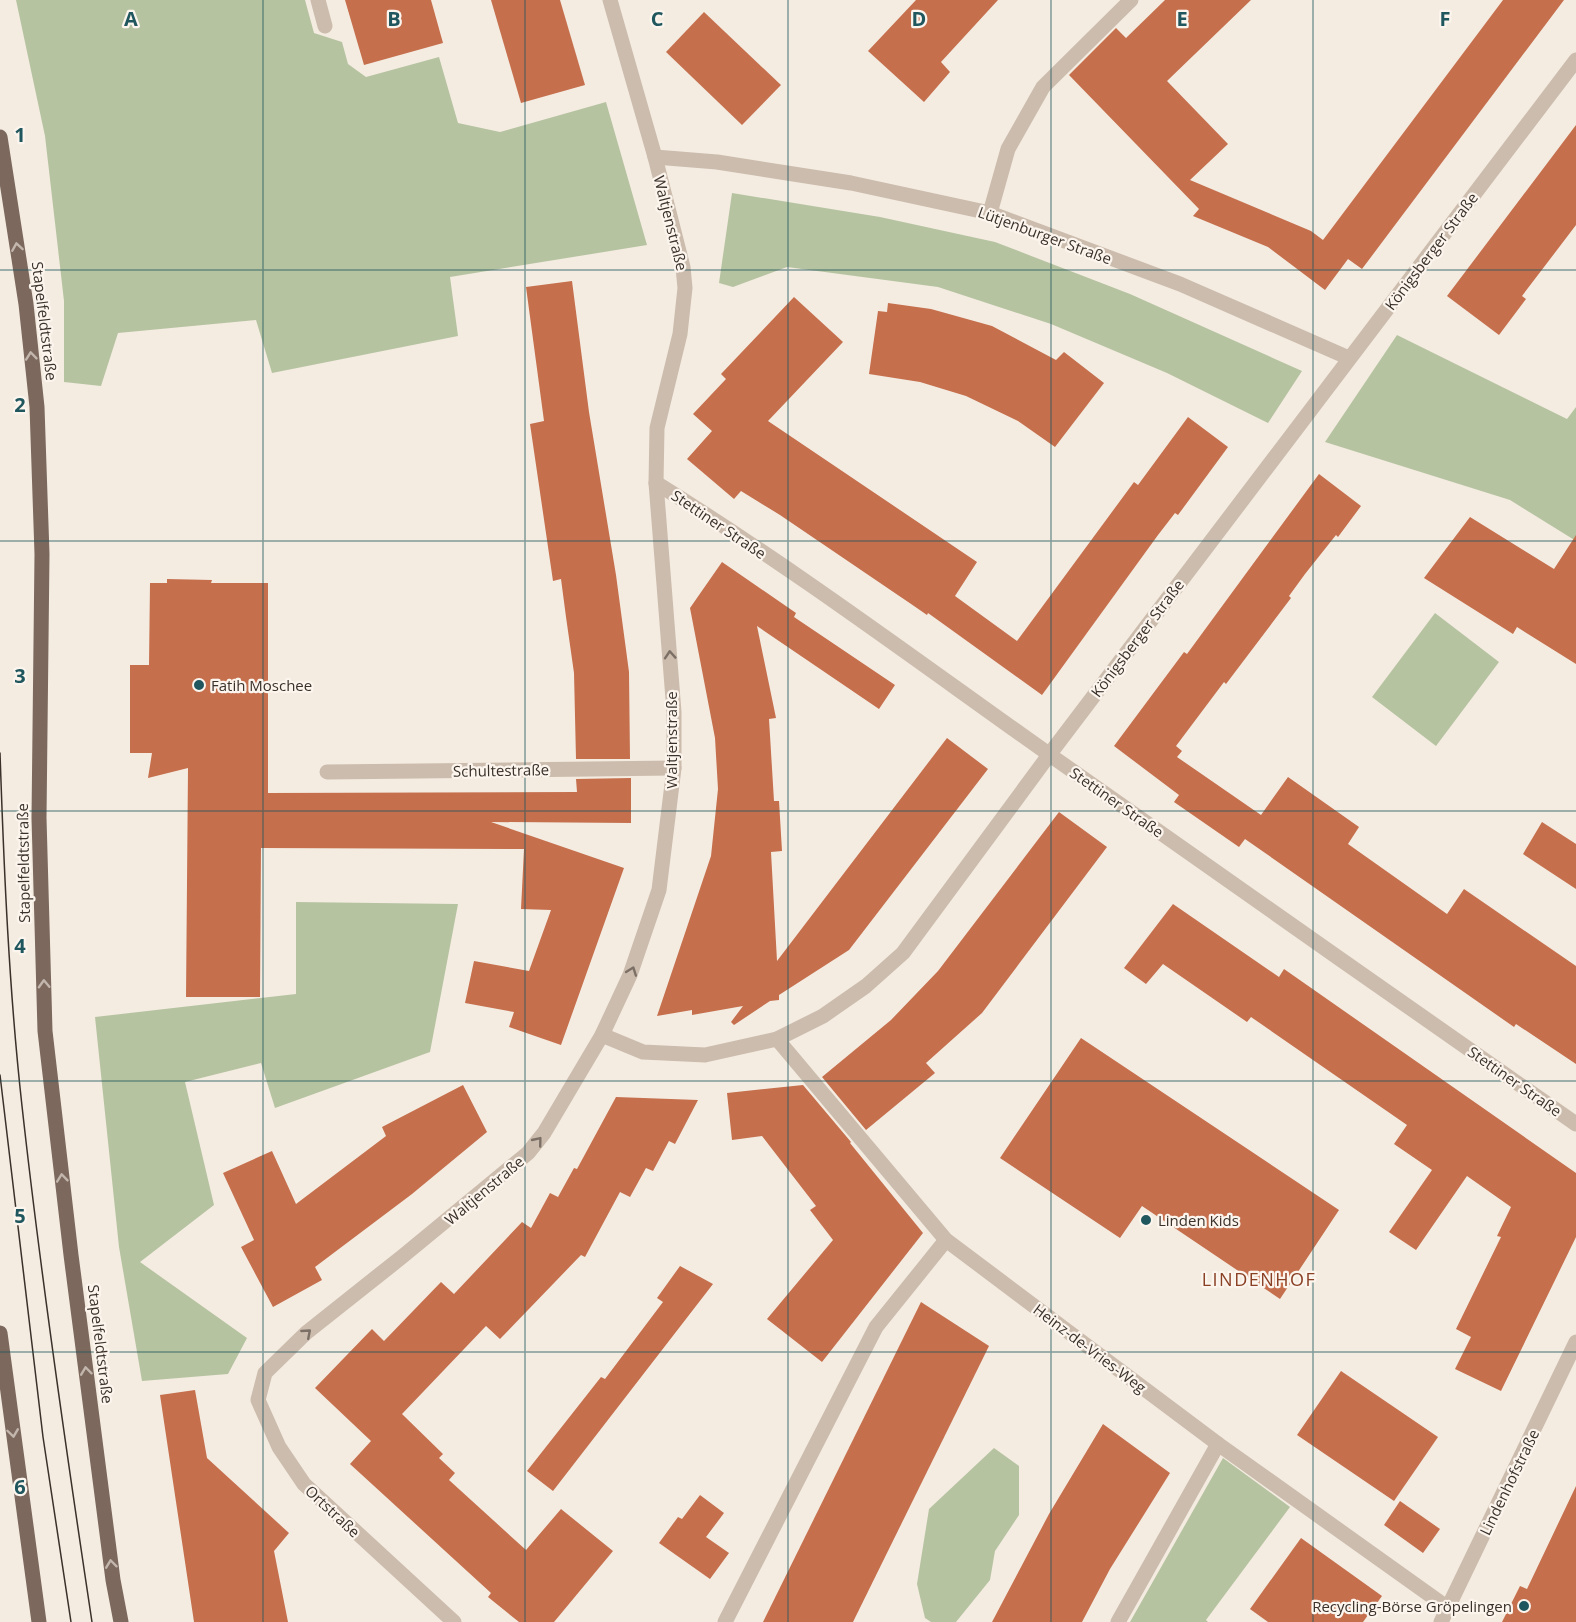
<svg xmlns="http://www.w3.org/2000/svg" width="1576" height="1622" viewBox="0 0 1576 1622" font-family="'Open Sans',sans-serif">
<rect width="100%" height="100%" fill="#f4ece1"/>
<!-- green -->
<g fill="#b6c3a1">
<polygon points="16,0 305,0 314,33 342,42 348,64 366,77 439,57 458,123 500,132 606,102 647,245 450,277 458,336 272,373 256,320 118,333 101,386 64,382 64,301 45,136"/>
<polygon points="732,193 880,217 995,242 1130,294 1302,371 1268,423 1167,373 1051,324 938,287 787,267 733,287 719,283"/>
<polygon points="1397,335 1567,419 1576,407 1576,541 1510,500 1325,442"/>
<polygon points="1435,613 1499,662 1436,746 1372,697"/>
<polygon points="296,902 458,904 430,1052 275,1108 261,1063 185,1082 214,1205 140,1262 247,1338 228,1374 142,1381 119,1247 95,1017 296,994"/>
<polygon points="994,1448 1019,1466 1019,1515 995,1551 990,1580 956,1622 931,1622 925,1618 917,1584 929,1509"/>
<polygon points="1223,1458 1290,1507 1206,1620 1208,1622 1130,1622"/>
</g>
<!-- building -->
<g fill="#c56f4d">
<polygon points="345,0 431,0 443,43 364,65"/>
<polygon points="491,0 560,0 585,85 521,103"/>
<polygon points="916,0 998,0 941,62 950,72 924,102 868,51"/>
<polygon points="1165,0 1251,0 1167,81 1228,144 1190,180 1311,231 1323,240 1503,0 1564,0 1362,269 1348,259 1325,290 1268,247 1193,216 1199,209 1069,75 1116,28 1126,38"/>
<polygon points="704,12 781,85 742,125 666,52"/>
<polygon points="1576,125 1576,225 1522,296 1526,299 1499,335 1447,296"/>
<polygon points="572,281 589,412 616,575 629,672 630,759 576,759 574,673 566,617 561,579 553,581 530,424 544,421 526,287"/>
<polygon points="794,297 843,342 768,421 977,562 955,596 1017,641 1134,482 1138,485 1188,417 1228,447 1178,515 1175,513 1158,535 1042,695 928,613 927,615 914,606 780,515 741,491 734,499 687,459 712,431 693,414 726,379 721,374"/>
<polygon points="888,303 931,309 992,326 1056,360 1064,352 1104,383 1055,447 1018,421 966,396 920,382 869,374 878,311 887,312"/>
<polygon points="1319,474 1361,506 1338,537 1336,535 1305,574 1289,596 1291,598 1226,684 1224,682 1176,746 1182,751 1177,757 1261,815 1288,777 1359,827 1348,844 1447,914 1464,889 1576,966 1576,1064 1516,1024 1514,1027 1245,839 1239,847 1174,802 1179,795 1114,746 1184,652 1187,654"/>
<polygon points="1470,517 1554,569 1576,535 1576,664 1517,627 1513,634 1424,578"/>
<polygon points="722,562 796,613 794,617 895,685 879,709 757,626 776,718 769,719 774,801 779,801 782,851 771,852 777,961 947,738 988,769 849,950 779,995 779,1000 770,1001 734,1025 731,1022 743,1006 692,1015 692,1010 657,1016 711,856 718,789 715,738 690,608"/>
<polygon points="167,579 212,580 211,583 268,583 268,793 577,792 576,779 631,778 631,823 491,822 624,868 561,1045 509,1027 514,1012 465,1003 474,961 529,971 551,910 521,909 524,849 261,848 260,997 186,997 188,768 148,778 152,753 130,753 130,665 149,665 150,583 167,583"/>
<polygon points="1059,812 1107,847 982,1013 926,1063 935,1073 866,1130 822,1077 891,1020 938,971"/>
<polygon points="1542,822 1576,844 1576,889 1523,854"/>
<polygon points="1173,904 1279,977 1284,969 1576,1173 1576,1237 1501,1391 1455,1369 1471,1337 1456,1329 1501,1237 1497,1236 1511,1207 1467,1176 1416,1250 1389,1232 1432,1170 1394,1144 1407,1125 1251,1017 1247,1022 1163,964 1146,984 1124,968"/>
<polygon points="1081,1038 1339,1210 1280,1299 1142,1206 1120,1238 1000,1158"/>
<polygon points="463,1085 487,1132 412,1194 315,1267 322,1280 273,1307 241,1247 254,1240 223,1173 272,1151 296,1204 386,1136 382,1127"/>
<polygon points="803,1085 851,1142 850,1143 923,1233 822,1362 767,1319 833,1240 810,1210 816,1206 762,1136 732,1140 727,1093"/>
<polygon points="616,1097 698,1100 675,1144 669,1141 653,1171 646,1168 630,1197 620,1192 585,1257 581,1255 500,1339 486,1326 402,1414 443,1454 439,1458 455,1473 449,1480 526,1550 561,1509 613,1551 554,1622 519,1622 488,1597 491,1593 350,1464 371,1441 315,1388 372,1329 384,1341 441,1282 454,1294 522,1222 531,1228 550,1193 558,1197 574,1168 577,1169"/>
<polygon points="680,1266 713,1284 553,1491 527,1471 601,1377 605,1379 663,1302 657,1298"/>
<polygon points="921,1302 989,1346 853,1622 763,1622"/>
<polygon points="1341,1371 1438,1437 1394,1501 1297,1435"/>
<polygon points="195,1390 207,1458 289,1533 274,1551 288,1622 194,1622 160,1395"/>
<polygon points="1103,1424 1170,1473 1110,1569 1082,1622 992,1622 1049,1514"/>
<polygon points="1576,1486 1576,1622 1502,1622 1520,1586 1527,1589"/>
<polygon points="700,1495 724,1513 706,1537 729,1553 710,1579 659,1543 678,1517 682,1519"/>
<polygon points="1400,1501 1440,1529 1423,1553 1384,1525"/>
<polygon points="1301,1538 1382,1596 1363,1622 1268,1622 1250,1609"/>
</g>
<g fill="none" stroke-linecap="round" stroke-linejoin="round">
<!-- lane -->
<g stroke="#ccbcad" stroke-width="15">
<polyline points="318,0 325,26"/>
<polyline points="990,213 1008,149 1043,87 1131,0"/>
<polyline points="777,1039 946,1240 1218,1444 1448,1608"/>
<polyline points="725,1622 876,1327 946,1240"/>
<polyline points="1118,1622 1218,1444"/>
</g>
<!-- street -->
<g stroke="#ccbcad" stroke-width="15">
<polyline points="655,157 717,162 851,183 990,213 1180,284 1349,358"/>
<path d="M656 483C792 567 920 663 1050 755 1224 879 1401 1001 1576 1124"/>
<polyline points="327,772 674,768"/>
<polyline points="602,1035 643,1052 705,1055 777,1039 823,1016 866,986 903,953 1049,755 1576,60"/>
<polyline points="454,1622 304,1484 279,1447 258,1400 265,1373 306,1333 403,1256 528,1153 544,1133 602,1035 630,975 659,890 674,768 674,712 656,483 657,428 680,334 685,288 683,267 655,157 610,0"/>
<polyline points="1441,1622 1576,1342"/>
</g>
<!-- primary -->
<g stroke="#7c685d" stroke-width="15">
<polyline points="0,137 26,304 37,407 42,554 39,818 45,1031 71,1255 113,1580 121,1622"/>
<polyline points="0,1333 39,1622"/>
</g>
<!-- tram -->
<g stroke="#3b312b" stroke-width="1.5">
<path d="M0 753C4 871 9 989 22 1106 41 1278 66 1450 92 1622"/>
<polyline points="0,1075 43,1437 71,1622"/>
</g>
</g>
<!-- one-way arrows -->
<defs><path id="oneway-chevron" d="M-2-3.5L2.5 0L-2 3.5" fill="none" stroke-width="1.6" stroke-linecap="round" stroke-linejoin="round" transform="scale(1.5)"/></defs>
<g stroke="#c2b6ad">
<use href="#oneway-chevron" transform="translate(17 247) rotate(-99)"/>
<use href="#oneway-chevron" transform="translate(31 356) rotate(-96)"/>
<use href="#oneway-chevron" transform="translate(44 984) rotate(-92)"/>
<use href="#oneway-chevron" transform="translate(62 1178) rotate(-96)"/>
<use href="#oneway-chevron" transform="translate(86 1371) rotate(-97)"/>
<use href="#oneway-chevron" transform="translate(13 1433) rotate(82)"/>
<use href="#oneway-chevron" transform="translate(111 1564) rotate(-97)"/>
</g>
<g stroke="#7c7066">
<use href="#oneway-chevron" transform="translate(670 655) rotate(-94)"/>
<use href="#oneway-chevron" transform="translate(632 971) rotate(-70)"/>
<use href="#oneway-chevron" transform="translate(538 1141) rotate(-51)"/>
<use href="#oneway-chevron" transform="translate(307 1333) rotate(-41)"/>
</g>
<!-- grid -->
<path fill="none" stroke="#20565d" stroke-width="1.5" stroke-opacity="0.55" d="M263 0V1622M525 0V1622M788 0V1622M1051 0V1622M1313 0V1622M0 270H1576M0 541H1576M0 811H1576M0 1081H1576M0 1352H1576"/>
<!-- markers -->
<g fill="#20565d" stroke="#fbf5ee" stroke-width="2">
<circle cx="199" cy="685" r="6"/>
<circle cx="1146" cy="1220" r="6"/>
<circle cx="1524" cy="1606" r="6"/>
</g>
<g text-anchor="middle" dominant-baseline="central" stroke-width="4.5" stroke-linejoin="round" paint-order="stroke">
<!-- street labels -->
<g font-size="15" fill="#3b312b" stroke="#fbf5ee">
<text transform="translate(671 223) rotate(76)">Waltjenstraße</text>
<text transform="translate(1045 235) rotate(20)">Lütjenburger Straße</text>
<text transform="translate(1431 251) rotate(-53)">Königsberger Straße</text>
<text transform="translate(45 321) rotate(83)">Stapelfeldtstraße</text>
<text transform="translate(719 524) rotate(34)">Stettiner Straße</text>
<text transform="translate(1137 638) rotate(-53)">Königsberger Straße</text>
<text transform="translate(671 740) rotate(-90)">Waltjenstraße</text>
<text transform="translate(501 770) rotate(-1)">Schultestraße</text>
<text transform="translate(1117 802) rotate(35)">Stettiner Straße</text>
<text transform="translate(23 863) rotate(-91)">Stapelfeldtstraße</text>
<text transform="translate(1515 1081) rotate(35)">Stettiner Straße</text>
<text transform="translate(484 1190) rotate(-40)">Waltjenstraße</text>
<text transform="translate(101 1344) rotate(83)">Stapelfeldtstraße</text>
<text transform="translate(1090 1348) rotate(37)">Heinz-de-Vries-Weg</text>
<text transform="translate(1509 1482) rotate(-64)">Lindenhofstraße</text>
<text transform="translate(333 1511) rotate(43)">Ortstraße</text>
</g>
<!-- poi labels -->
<g font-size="15" fill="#3b312b" stroke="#fbf5ee" text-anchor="start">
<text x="211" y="685">Fatih Moschee</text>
<text x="1158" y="1220">Linden Kids</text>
<text x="1512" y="1606" text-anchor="end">Recycling-Börse Gröpelingen</text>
</g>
<!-- quarter labels -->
<g font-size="18" letter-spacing="1.5" fill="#8a4024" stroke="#fbf5ee">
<text x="1259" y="1279">LINDENHOF</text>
</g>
</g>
<g font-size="20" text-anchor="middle" font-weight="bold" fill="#20565d" stroke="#fbf5ee" stroke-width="4.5" stroke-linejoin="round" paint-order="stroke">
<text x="131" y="26">A</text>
<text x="394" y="26">B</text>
<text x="657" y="26">C</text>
<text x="919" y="26">D</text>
<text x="1182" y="26">E</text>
<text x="1445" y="26">F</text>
<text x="20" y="142">1</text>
<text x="20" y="412">2</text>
<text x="20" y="683">3</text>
<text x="20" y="953">4</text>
<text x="20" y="1223">5</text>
<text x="20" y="1494">6</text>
</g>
</svg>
